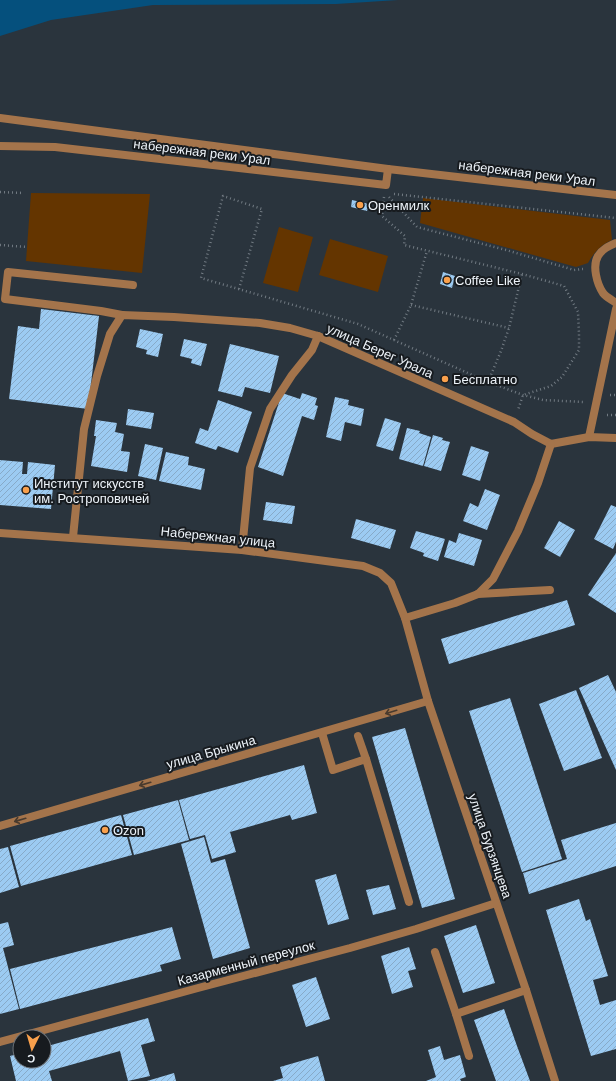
<svg xmlns="http://www.w3.org/2000/svg" width="616" height="1081" viewBox="0 0 616 1081" font-family="Helvetica,sans-serif">
<defs>
<pattern id="building-hatch" width="6" height="6" patternUnits="userSpaceOnUse"><rect width="6" height="6" fill="#9ccbf2"/><path d="M-1 1l2-2M0 6l6-6M5 7l2-2" fill="none" stroke="#87aac8"/></pattern>
</defs>
<rect width="100%" height="100%" fill="#2a343d"/>
<!-- pitch -->
<g fill="#643500">
<polygon points="31,193 150,194 142,273 26,261"/>
<path d="M423 198 610 220 612 240C601 245 594 252 588 263L576 267 420 223Z"/>
<polygon points="279,227 313,237 298,292 263,283"/>
<polygon points="330,239 388,256 378,292 319,275"/>
</g>
<!-- water -->
<polygon fill="#05507d" points="0,0 398,0 336,4 153,5 51,20 0,36"/>
<!-- building -->
<g fill="url(#building-hatch)">
<polygon points="352,200 369,204 367,211 351,207"/>
<polygon points="443,272 455,276 452,288 440,284"/>
<polygon points="41,309 99,316 88,409 9,399 18,326 39,329"/>
<polygon points="140,329 163,334 158,357 146,354 147,350 136,347"/>
<polygon points="184,339 207,344 201,366 191,363 192,359 180,356"/>
<polygon points="230,344 279,356 270,393 245,387 242,397 218,391"/>
<polygon points="282,393 300,399 302,393 317,398 315,405 318,406 314,420 302,416 283,476 258,467"/>
<polygon points="335,397 349,400 348,405 364,409 361,426 345,422 341,441 326,437"/>
<polygon points="218,400 252,412 238,453 218,446 216,450 195,443 200,428 208,431"/>
<polygon points="128,409 154,413 151,429 126,425"/>
<polygon points="385,418 401,423 393,451 376,446"/>
<polygon points="96,420 117,423 115,432 124,434 121,451 130,452 127,472 91,466 96,436 94,436"/>
<polygon points="407,428 420,431 419,433 431,437 423,466 399,459"/>
<polygon points="433,435 443,438 442,440 450,442 441,471 424,466"/>
<polygon points="145,444 163,448 156,480 138,476"/>
<polygon points="471,446 489,452 480,481 462,475"/>
<polygon points="166,452 189,457 188,465 205,469 201,490 159,481"/>
<polygon points="0,460 23,462 22,474 27,474 28,462 55,465 51,509 0,505"/>
<polygon points="485,489 500,495 487,530 463,521 470,503 478,507"/>
<polygon points="266,502 295,506 292,524 263,520"/>
<polygon points="611,505 616,507 616,542 613,549 594,539"/>
<polygon points="356,519 396,530 390,549 351,538"/>
<polygon points="559,521 575,530 560,557 544,548"/>
<polygon points="416,531 445,539 438,561 423,556 424,553 410,548"/>
<polygon points="459,533 482,540 474,566 444,557 449,540 456,543"/>
<polygon points="616,553 616,613 588,595"/>
<polygon points="567,600 575,625 449,664 441,639"/>
<polygon points="608,675 616,692 616,770 579,688"/>
<polygon points="576,690 602,758 564,771 539,704"/>
<polygon points="510,698 562,859 522,872 469,711"/>
<polygon points="405,728 455,899 422,908 372,737"/>
<polygon points="304,765 317,813 292,820 290,815 230,832 236,852 212,859 205,835 190,839 179,800"/>
<polygon points="178,800 189,840 134,855 123,815"/>
<polygon points="121,815 132,855 21,886 10,846"/>
<polygon points="616,823 616,866 529,894 523,873 567,859 561,840"/>
<polygon points="204,837 211,863 225,859 250,948 213,959 181,844"/>
<polygon points="8,847 19,887 0,893 0,849"/>
<polygon points="336,874 349,919 328,925 315,880"/>
<polygon points="389,885 396,909 373,915 366,890"/>
<polygon points="579,899 586,921 590,919 608,976 593,980 600,1005 616,1000 616,1049 591,1056 546,910"/>
<polygon points="8,922 14,945 3,948 19,1009 0,1014 0,924"/>
<polygon points="476,925 495,983 463,993 444,936"/>
<polygon points="172,927 181,959 160,965 162,971 20,1009 10,969"/>
<polygon points="409,947 416,969 408,971 413,987 392,994 381,956"/>
<polygon points="316,977 330,1019 306,1027 292,985"/>
<polygon points="504,1009 517,1046 530,1081 496,1081 474,1020"/>
<polygon points="148,1018 155,1041 141,1045 150,1076 128,1081 120,1051 49,1071 52,1081 16,1081 10,1056 20,1053 20,1061 44,1061 44,1047"/>
<polygon points="440,1046 444,1060 460,1055 466,1077 460,1079 461,1081 426,1081 436,1077 428,1050"/>
<polygon points="318,1056 325,1081 273,1081 283,1078 280,1067"/>
<polygon points="174,1073 176,1081 147,1081"/>
</g>
<g fill="none" stroke-linecap="round" stroke-linejoin="round">
<!-- path -->
<g stroke="#727b83" stroke-width="2.5" stroke-dasharray="1 3" stroke-linecap="butt">
<polyline points="0,192 23,193"/>
<polyline points="394,194 616,218"/>
<polyline points="384,197 382,216 405,236 404,245 522,274 564,286 578,312 579,334 579,350 562,377 551,386 523,395 518,410"/>
<polyline points="389,197 417,227 506,250 574,270 583,269"/>
<polyline points="0,245 27,247"/>
<polyline points="239,289 262,209 223,196 201,278 358,324 488,382 523,395 543,400 584,402"/>
<polyline points="411,305 509,328"/>
<polyline points="394,340 411,305 427,251"/>
<polyline points="488,382 501,351 509,328 522,274"/>
<polyline points="610,395 616,395"/>
<polyline points="607,415 616,415"/>
</g>
<!-- lane -->
<g stroke="#a4744b" stroke-width="8">
<polyline points="122,315 101,311 5,299 8,272 133,285"/>
<polyline points="478,594 550,590"/>
<polyline points="322,733 333,770 366,759 409,902"/>
<polyline points="358,736 366,759"/>
<polyline points="435,952 456,1014"/>
<polyline points="469,1056 456,1014 526,990"/>
</g>
<!-- street -->
<g stroke="#a4744b" stroke-width="8">
<polyline points="0,118 388,169 616,195"/>
<polyline points="0,146 55,147 386,185 388,169"/>
<path d="M616 243C609 246 602 249 598 256 592 266 597 284 603 293 606 297 612 300 616 303"/>
<polyline points="589,437 616,309"/>
<polyline points="0,533 242,550 363,566 380,573 391,583 405,618 428,701 526,990 555,1081"/>
<polyline points="73,537 84,429 97,376 110,334 122,315 174,317 260,323 290,328 318,336 514,422 532,434 551,444 589,437 616,438"/>
<polyline points="242,550 250,468 270,409 292,375 312,350 318,336"/>
<polyline points="405,618 455,603 478,594 493,579 518,531 538,483 551,444"/>
<polyline points="0,826 428,701"/>
<polyline points="0,1042 198,988 350,948 416,929 496,903"/>
</g>
</g>
<!-- one-way arrows -->
<defs><path id="oneway-shaft" d="M-6 0H5M1.5-3L5.5 0L1.5 3" fill="none" stroke-width="1.6" stroke-linecap="round" stroke-linejoin="round"/></defs>
<g stroke="#483a2e">
<use href="#oneway-shaft" transform="translate(391 712) rotate(163)"/>
<use href="#oneway-shaft" transform="translate(145 784) rotate(164)"/>
<use href="#oneway-shaft" transform="translate(20 820) rotate(164)"/>
</g>
<!-- markers -->
<g fill="#f9a04c" stroke="#171b1f" stroke-width="1.5">
<circle cx="360" cy="205" r="4"/>
<circle cx="447" cy="280" r="4"/>
<circle cx="445" cy="379" r="4"/>
<circle cx="26" cy="490" r="4"/>
<circle cx="105" cy="830" r="4"/>
</g>
<g text-anchor="middle" dominant-baseline="central" stroke-width="4" stroke-linejoin="round" paint-order="stroke">
<!-- street labels -->
<g font-size="13" fill="#eef4fa" stroke="#171b1f">
<text transform="translate(202 152) rotate(7)">набережная реки Урал</text>
<text transform="translate(527 173) rotate(7)">набережная реки Урал</text>
<text transform="translate(380 351) rotate(24)">улица Берег Урала</text>
<text transform="translate(218 537) rotate(6)">Набережная улица</text>
<text transform="translate(211 752) rotate(-16)">улица Брыкина</text>
<text transform="translate(490 846) rotate(71)">улица Бурзянцева</text>
<text transform="translate(246 963) rotate(-15)">Казарменный переулок</text>
</g>
<!-- poi labels -->
<g font-size="13" fill="#eef4fa" stroke="#171b1f" text-anchor="start">
<text x="368" y="205">Оренмилк</text>
<text x="455" y="280">Coffee Like</text>
<text x="453" y="379">Бесплатно</text>
<text x="34" y="483">Институт искусств<tspan x="34" dy="15">им. Ростроповичей</tspan></text>
<text x="113" y="830">Ozon</text>
</g>
</g>
<!-- north arrow -->
<g transform="translate(32 1049) rotate(185)"><circle r="19" fill="#171b1f" stroke="#6d7277"/>
<path d="M0-3L7 15L0 10L-7 15Z" fill="#f9a04c"/>
<text y="-6" font-size="11" font-weight="bold" text-anchor="middle" fill="#eef4fa">С</text>
</g>
</svg>
